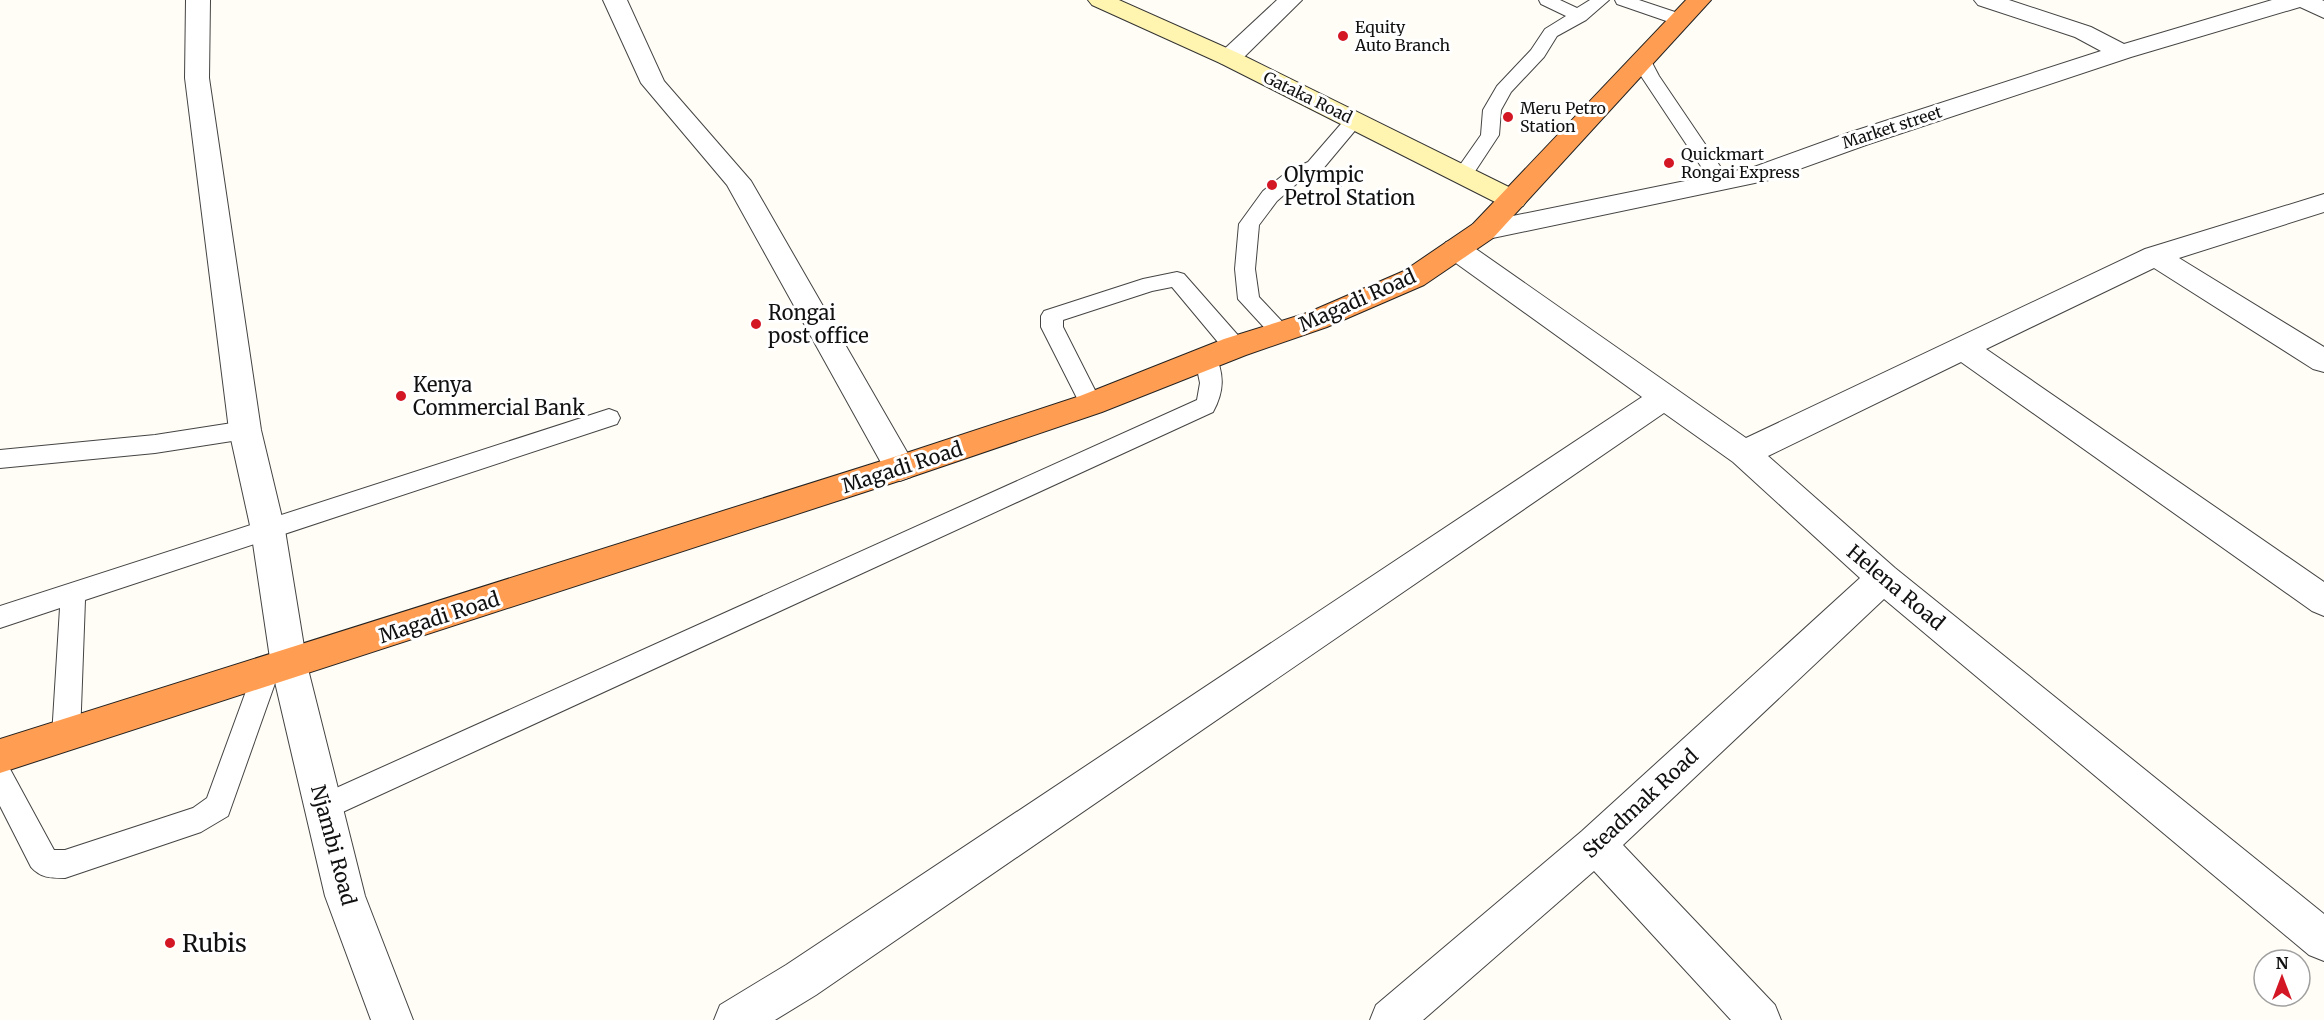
<svg xmlns="http://www.w3.org/2000/svg" width="2324" height="1020" viewBox="0 0 2324 1020" font-family="Merriweather,serif">
<rect width="100%" height="100%" fill="#fffdf5"/>
<g fill="none" stroke-linecap="round" stroke-linejoin="round">
<!-- lane casing -->
<g stroke="#444" stroke-width="2">
<g id="lane">
<polygon points="1539,0 1560,0 1577,8 1590,0 1609,0 1586,20 1557,36 1544,57 1511,92 1501,110 1499,135 1470,179 1463,181 1456,179 1453,175 1481,135 1483,110 1497,86 1531,50 1545,29 1566,16 1541,4"/>
<polygon points="1615,0 1639,0 1687,16 1690,20 1687,24 1675,24 1617,4"/>
<polygon points="1643,56 1649,57 1659,76 1728,178 1731,182 1728,186 1721,188 1714,186 1641,76 1634,61 1637,57"/>
<polygon points="1354,115 1361,117 1363,121 1322,170 1301,180 1277,201 1259,225 1255,269 1259,297 1292,332 1289,337 1281,340 1273,337 1238,299 1235,269 1239,224 1263,191 1287,172 1308,162 1347,117"/>
<polygon points="1177,272 1184,274 1243,341 1246,347 1243,353 1235,355 1227,353 1172,287 1152,291 1063,320 1063,327 1102,404 1099,410 1091,412 1083,410 1041,327 1041,316 1044,311 1143,279"/>
<path d="M1206 351 1214 353C1225 374 1224 392 1213 412L334 816 324 820 314 816 310 807 314 798 1197 400 1200 383 1195 359 1198 353Z"/>
<polygon points="609,409 617,412 620,418 617,424 85,600 80,736 76,745 66,748 56,745 52,736 60,608 0,628 0,606"/>
<polygon points="245,421 253,424 256,430 253,436 245,439 155,453 0,468 0,450 155,435"/>
<path d="M266 661 275 664 279 672 228 816 201 832 65 878C50 878 41 878 31 867L0 806V765L10 769 54 850H65L193 808 207 798 253 672 257 664Z"/>
</g>
</g>
<!-- street casing -->
<g stroke="#444" stroke-width="2">
<g id="street">
<polygon points="186,0 210,0 209,78 261,430 285,530 307,665 365,896 413,1020 371,1020 325,896 271,665 251,530 229,430 185,78"/>
<polygon points="603,0 627,0 664,81 751,181 911,459 916,468 911,477 900,481 889,477 727,185 641,83"/>
<polygon points="1277,0 1302,0 1238,63 1229,65 1220,63 1217,58 1220,53"/>
<polygon points="1974,0 2009,0 2091,27 2124,44 2272,0 2322,0 2324,1 2324,18 2300,7 2131,57 1866,145 1769,180 1483,240 1473,238 1469,231 1473,224 1483,222 1754,167 1848,133 2101,51 2075,37 1978,5"/>
<polygon points="2324,194 2324,212 2179,258 2324,347 2324,372 2313,369 2154,268 1986,349 2324,582 2324,616 2312,611 1961,362 1768,456 1895,568 2324,914 2324,961 2309,955 1884,599 1623,845 1775,1005 1781,1020 1731,1020 1594,871 1423,1020 1370,1020 1376,1005 1582,831 1860,578 1733,462 1664,413 816,995 775,1020 714,1020 720,1005 786,965 1642,397 1446,256 1442,249 1446,242 1456,240 1466,242 1746,438 2145,249"/>
</g>
</g>
<!-- secondary casing -->
<g stroke="#333" stroke-width="2">
<polygon id="secondary" points="1088,0 1119,0 1238,53 1523,194 1527,200 1523,206 1513,209 1503,206 1220,63 1092,5"/>
</g>
<!-- highway casing -->
<g stroke="#222" stroke-width="2">
<polygon id="highway" points="1686,0 1711,0 1493,238 1424,285 1327,327 1246,355 1102,412 911,477 0,773 0,739 894,457 1080,396 1224,339 1307,313 1404,271 1473,224"/>
</g>
<!-- lane -->
<use href="#lane" fill="#fff" fill-rule="evenodd"/>
<!-- street -->
<use href="#street" fill="#fff" fill-rule="evenodd"/>
<!-- secondary -->
<use href="#secondary" fill="#fff4b0" fill-rule="evenodd"/>
<!-- highway -->
<use href="#highway" fill="#ff9e53" fill-rule="evenodd"/>
</g>
<!-- markers -->
<g fill="#d31724" stroke="#fff" stroke-width="2">
<circle cx="1343" cy="36" r="6"/>
<circle cx="1508" cy="117" r="6"/>
<circle cx="1669" cy="163" r="6"/>
<circle cx="1272" cy="185" r="6"/>
<circle cx="756" cy="324" r="6"/>
<circle cx="401" cy="396" r="6"/>
<circle cx="170" cy="943" r="6"/>
</g>
<g text-anchor="middle" dominant-baseline="central" stroke-width="6" stroke-linejoin="round" paint-order="stroke">
<!-- far-poi labels -->
<g font-size="16" fill="#111" stroke="#fff" text-anchor="start">
<text x="1355" y="27">Equity<tspan x="1355" dy="18">Auto Branch</tspan></text>
<text x="1520" y="108">Meru Petro<tspan x="1520" dy="18">Station</tspan></text>
<text x="1681" y="154">Quickmart<tspan x="1681" dy="18">Rongai Express</tspan></text>
</g>
<!-- far-street labels -->
<g font-size="16" fill="#111" stroke="#fff">
<text transform="translate(1308 97) rotate(26)">Gataka Road</text>
<text transform="translate(1892 127) rotate(-18)">Market street</text>
</g>
<!-- poi labels -->
<g font-size="20" fill="#111" stroke="#fff" text-anchor="start">
<text x="1284" y="174">Olympic<tspan x="1284" dy="23">Petrol Station</tspan></text>
<text x="768" y="312">Rongai<tspan x="768" dy="23">post office</tspan></text>
<text x="413" y="384">Kenya<tspan x="413" dy="23">Commercial Bank</tspan></text>
</g>
<!-- street labels -->
<g font-size="20" fill="#111" stroke="#fff">
<text transform="translate(1357 300) rotate(-24)">Magadi Road</text>
<text transform="translate(902 467) rotate(-18)">Magadi Road</text>
<text transform="translate(1896 587) rotate(40)">Helena Road</text>
<text transform="translate(439 617) rotate(-18)">Magadi Road</text>
<text transform="translate(1640 803) rotate(-43)">Steadmak Road</text>
<text transform="translate(334 845) rotate(75)">Njambi Road</text>
</g>
<!-- near-poi labels -->
<g font-size="24" fill="#111" stroke="#fff" text-anchor="start">
<text x="182" y="943">Rubis</text>
</g>
</g>
<!-- north arrow -->
<g transform="translate(2282 978)"><circle r="28" fill="#ffffff" stroke="#a0a0a0" stroke-width="1.5"/>
<path d="M0-4.5L10 22L0 15L-10 22Z" fill="#d31724"/>
<text y="-9" font-size="16" font-weight="bold" text-anchor="middle" fill="#111111">N</text>
</g>
</svg>
